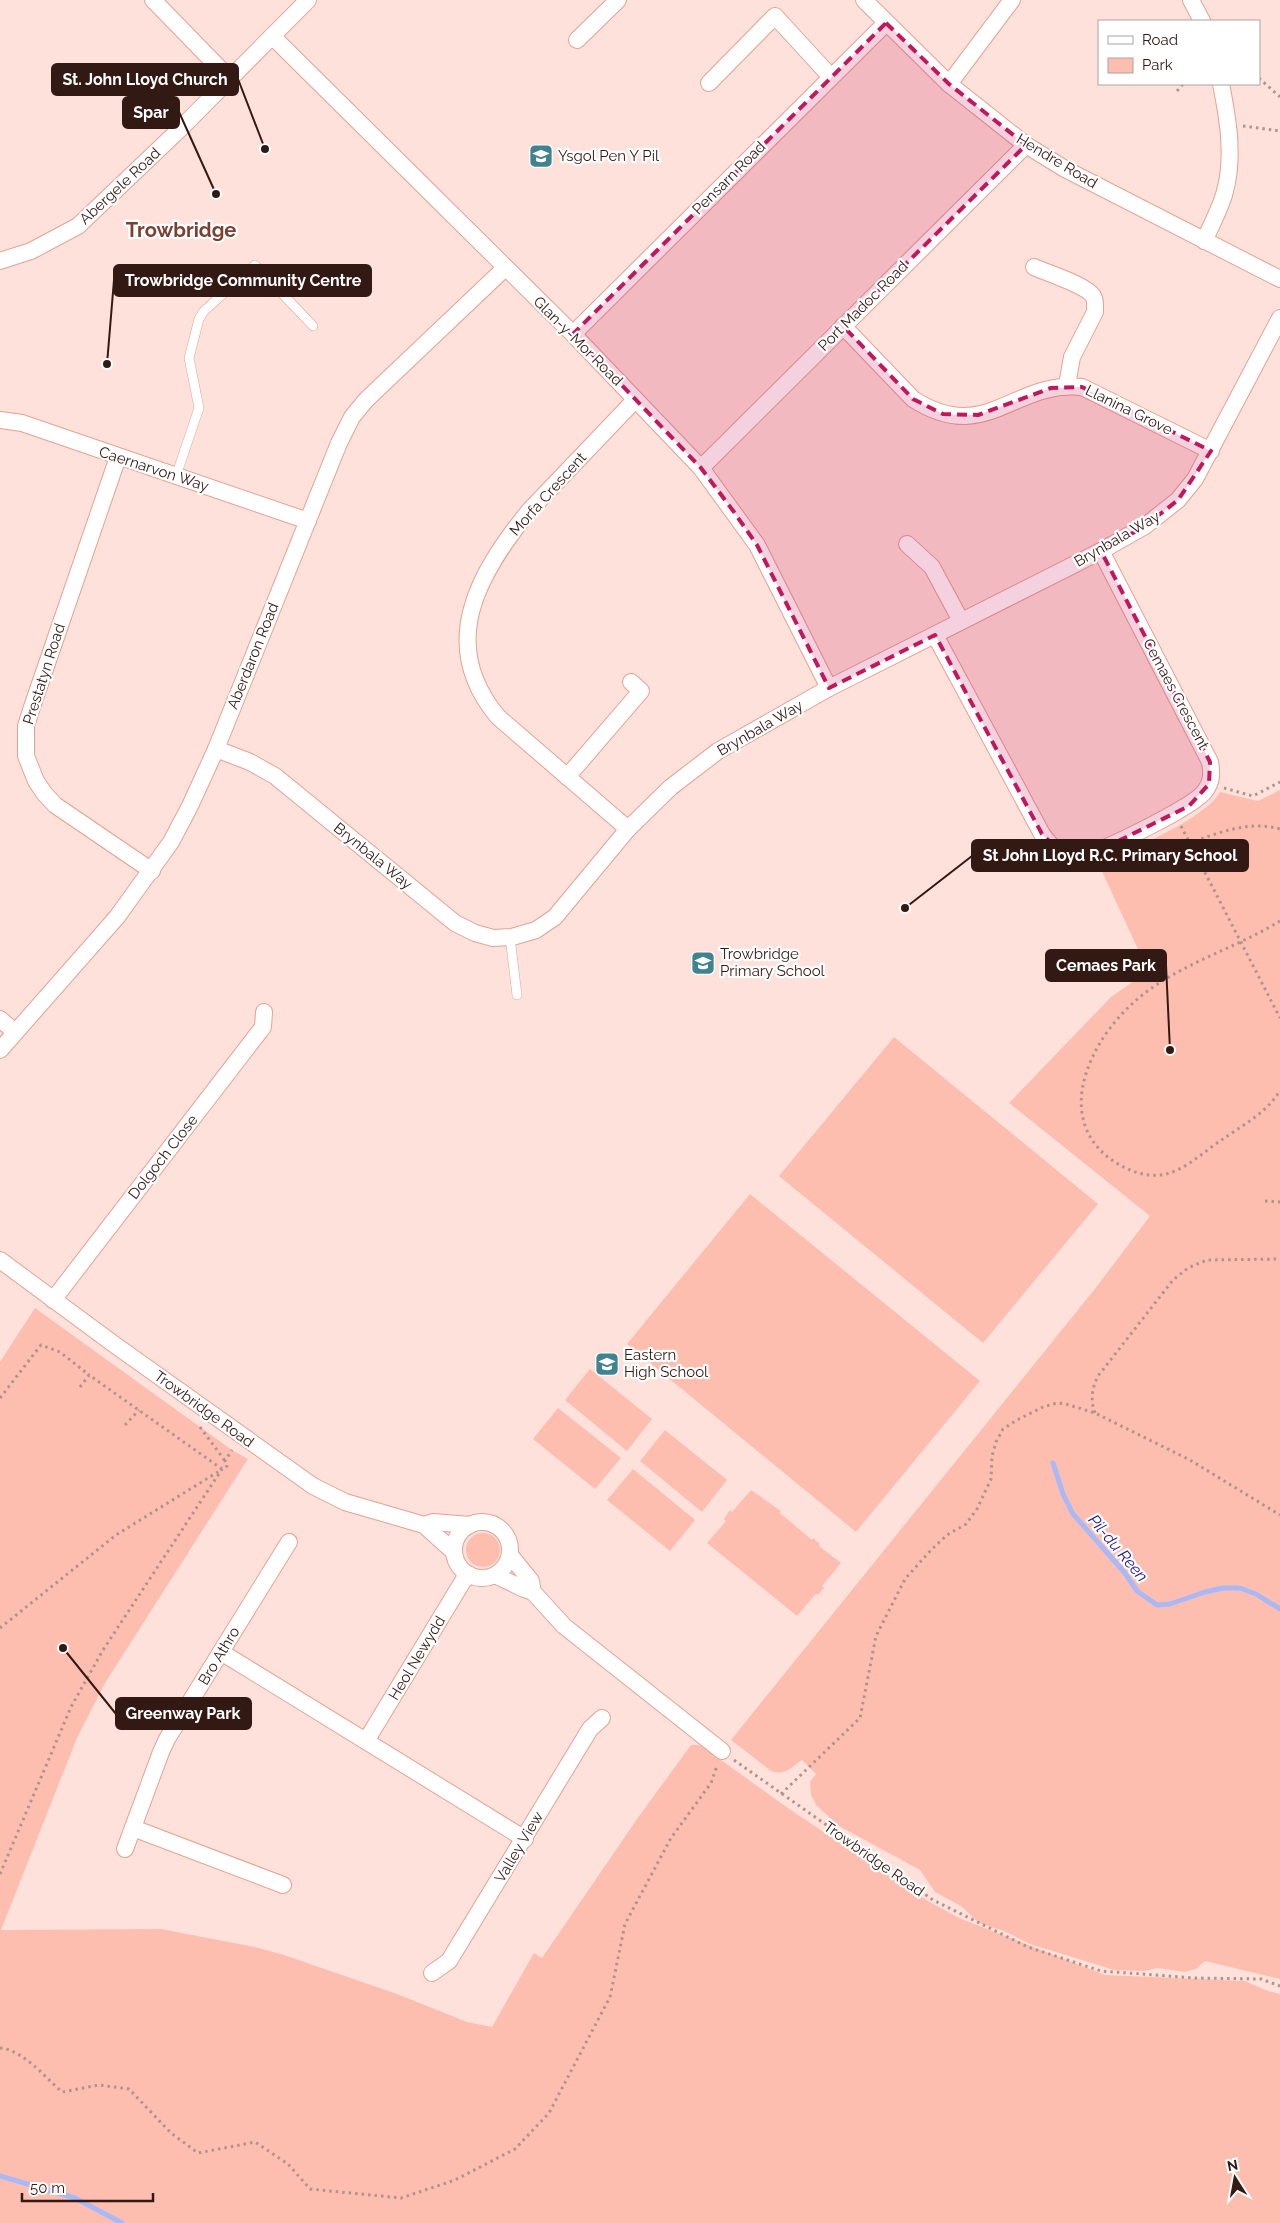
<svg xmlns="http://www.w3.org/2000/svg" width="1280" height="2223" viewBox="0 0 1280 2223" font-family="Raleway,sans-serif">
<rect width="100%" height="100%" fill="#fee1da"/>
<!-- green -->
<g fill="#fdbeb0">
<path d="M1280 790V1979L1205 1961 1196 1969 1184 1972 1158 1968 1143 1971 1114 1970 1030 1944 1004 1931 979 1923 961 1906 935 1892 920 1870 839 1826 816 1805 811 1795 810 1782 816 1774 802 1760C791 1768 784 1776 771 1771L731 1740 1094 1290 1150 1216 1009 1103 1111 997 1148 971 1099 865C1130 849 1204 820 1220 792L1258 801Z"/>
<polygon points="894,1037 1098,1204 983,1343 779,1176"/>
<polygon points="750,1194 980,1381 856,1532 627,1344"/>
<polygon points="35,1308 232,1450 248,1459 105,1683 77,1738 1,1930 161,1929 255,1947 284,1955 397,1994 467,2022 492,2027 534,1953 542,1958 637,1819 691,1745 700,1745 785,1806 886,1874 928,1901 959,1918 1105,1975 1245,1981 1268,1991 1280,1994 1280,2223 0,2223 0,1362"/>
<polygon points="590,1369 652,1419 627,1451 565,1400"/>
<polygon points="558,1408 621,1458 595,1489 533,1439"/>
<polygon points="665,1430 727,1480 702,1512 640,1461"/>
<polygon points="633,1469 695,1520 670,1551 607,1500"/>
<polygon points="751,1490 781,1511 780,1513 812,1540 813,1538 820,1544 819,1546 841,1563 822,1586 824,1588 818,1595 816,1594 797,1616 707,1543 726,1521 724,1519 730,1510 732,1512"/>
<circle cx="483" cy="1550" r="17"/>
</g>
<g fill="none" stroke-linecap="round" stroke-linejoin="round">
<!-- stream -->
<g stroke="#a9b9f8" stroke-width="5">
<polyline points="1053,1463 1063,1494 1073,1514 1124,1572 1137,1591 1157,1605 1170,1604 1205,1592 1223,1588 1240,1588 1256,1594 1280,1609"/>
<polyline points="0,2176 75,2198 122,2223"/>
</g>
<!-- service casing -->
<g stroke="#e5a191" stroke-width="10">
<g id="service">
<polyline points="176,476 199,408 189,358 199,319 204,311 255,265 313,326"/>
<polyline points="510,937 517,995"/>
</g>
</g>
<!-- minor casing -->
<g stroke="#e5a191" stroke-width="18">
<g id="minor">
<polyline points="153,0 230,79"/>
<polyline points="864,0 949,84 1026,145 1065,169 1280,279"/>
<polyline points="1191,0 1202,21"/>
<polyline points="272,36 573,334 701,468 757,545 829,688"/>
<polyline points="577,40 618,0"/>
<polyline points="709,83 775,16 831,77"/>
<polyline points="949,84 1012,0"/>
<path d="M1204 241C1211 226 1219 211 1224 195 1235 159 1228 119 1221 84"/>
<polyline points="0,261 31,251 78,226 180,129 308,0"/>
<path d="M1034 267C1047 273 1086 285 1093 296 1096 300 1095 307 1095 312L1072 357 1067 385"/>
<path d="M843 326 913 399C986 446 1013 380 1082 387L1211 451"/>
<polyline points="573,334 886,23"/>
<polyline points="0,420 22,423 308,521"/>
<polyline points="118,457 32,707 26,726 26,756 36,781 44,793 55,805 152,871"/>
<polyline points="701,468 1026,145"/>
<polyline points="907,544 932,567 961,621"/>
<path d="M935 635 1042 834C1049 844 1056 852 1068 855 1077 856 1087 855 1095 852 1115 844 1195 806 1205 791 1212 782 1212 773 1210 762L1101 551"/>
<polyline points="216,749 250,762 275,776 455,923 475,933 493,938 512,937 536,930 555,917 628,829 671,787 718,751 829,688 1101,551 1145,526 1178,500 1195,479 1280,318"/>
<polyline points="567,777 641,691 631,682"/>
<path d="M628 829 498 717C437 644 478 574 529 511L635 400"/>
<polyline points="0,1019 15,1032"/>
<polyline points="0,1050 117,917 171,842 190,806 216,749 339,443 352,417 366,400 505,268"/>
<polyline points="0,1260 115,1345 313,1486 345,1502 424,1525 454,1552"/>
<polyline points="53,1300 263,1027 264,1012"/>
<circle cx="482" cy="1550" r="28"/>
<polyline points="424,1525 433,1522 470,1525"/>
<polyline points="510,1555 531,1581 533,1592 564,1626 722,1751"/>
<polyline points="495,1575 524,1589 533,1592"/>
<polyline points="221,1652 525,1839"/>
<polyline points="366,1741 463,1581 470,1575"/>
<polyline points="133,1828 283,1885"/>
<polyline points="125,1849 161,1752 167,1739 289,1542"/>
<polyline points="432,1973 449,1961 590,1729 602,1718"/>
</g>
</g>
<!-- path -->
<g stroke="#af948d" stroke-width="3" stroke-dasharray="2.5 4" stroke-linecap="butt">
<polyline points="1259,78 1280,97"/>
<polyline points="1177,91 1183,84"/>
<polyline points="1243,126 1280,131"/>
<polyline points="1224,788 1253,796 1280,782"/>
<polyline points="1181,826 1280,1018"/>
<path d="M1189 843C1219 833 1248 820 1280 829"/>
<path d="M1280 921C1233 950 1172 966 1132 1004 1091 1041 1054 1115 1109 1158 1124 1169 1142 1177 1161 1175 1184 1172 1204 1151 1223 1139 1243 1125 1268 1112 1280 1090"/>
<polyline points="1265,1201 1280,1202"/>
<polyline points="80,1387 89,1375 222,1469 227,1466 227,1463 225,1461 232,1450"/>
<polyline points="0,1398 41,1345 60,1352 89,1375"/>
<path d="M1095 1413C1090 1400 1092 1388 1098 1376L1173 1280 1188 1268 1207 1260 1280 1259"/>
<polyline points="125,1425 139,1410"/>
<polyline points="200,1427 225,1461"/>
<polyline points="0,1628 116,1535 221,1470"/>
<polyline points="734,1760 933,1900 1028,1947 1101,1971 1195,1978 1261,1979 1280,1986"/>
<polyline points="781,1794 860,1718 876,1636 905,1579 931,1550 947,1535 966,1524 977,1509 991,1479 992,1456 996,1442 1003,1429 1017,1420 1043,1407 1057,1403 1066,1404 1095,1413 1190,1460 1280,1515"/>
<polyline points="0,1874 71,1707 103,1650 222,1469"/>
<path d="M0 2048C23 2050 45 2077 62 2092L99 2085 129 2089 171 2133 198 2153 255 2142 288 2164 310 2189 401 2198 455 2180 515 2149 549 2113 610 1997 625 1924 671 1838 711 1783 717 1766"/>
</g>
<!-- service -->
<use href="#service" stroke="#fff" stroke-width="9"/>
<!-- minor -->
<use href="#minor" stroke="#fff" stroke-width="16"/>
</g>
<!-- marked area -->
<path fill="#c2185b" fill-opacity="0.2" stroke="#c2185b" stroke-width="4" stroke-dasharray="10 6" stroke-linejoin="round" d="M886 23 949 84 1026 145 843 326 913 399 943 414 978 415 1051 388 1082 387 1211 451 1178 500 1145 526 1101 551 1210 762 1209 784 1189 806 1094 853 1060 852 1042 834 935 635 829 688 757 545 734 512 701 468 573 334Z"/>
<!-- icons -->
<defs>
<g id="school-square" transform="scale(1.25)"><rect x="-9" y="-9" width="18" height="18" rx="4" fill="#3f8391" stroke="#fff"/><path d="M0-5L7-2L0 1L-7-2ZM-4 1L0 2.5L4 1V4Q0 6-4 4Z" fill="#fff"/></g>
</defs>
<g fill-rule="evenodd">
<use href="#school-square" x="541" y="156"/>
<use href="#school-square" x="703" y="963"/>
<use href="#school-square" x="607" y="1364"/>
</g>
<g text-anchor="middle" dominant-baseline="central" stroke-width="4.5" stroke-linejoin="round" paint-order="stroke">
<!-- poi labels -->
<g font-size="15" fill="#321913" stroke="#fff" text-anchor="start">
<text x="558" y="156">Ysgol Pen Y Pil</text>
<text x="720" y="954">Trowbridge<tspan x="720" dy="17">Primary School</tspan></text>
<text x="624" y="1355">Eastern<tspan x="624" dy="17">High School</tspan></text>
</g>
<!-- street labels -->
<g font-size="15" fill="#321913" stroke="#fff">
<text transform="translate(1057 161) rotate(31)">Hendre Road</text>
<text transform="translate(729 178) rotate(-45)">Pensarn Road</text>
<text transform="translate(120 186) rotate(-43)">Abergele Road</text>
<text transform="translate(863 306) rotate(-45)">Port Madoc Road</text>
<text transform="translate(578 341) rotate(45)">Glan-y-Mor Road</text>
<text transform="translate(1129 410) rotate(26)">Llanina Grove</text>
<text transform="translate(154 469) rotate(18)">Caernarvon Way</text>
<text transform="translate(548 494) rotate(-48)">Morfa Crescent</text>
<text transform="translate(1117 539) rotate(-30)">Brynbala Way</text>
<text transform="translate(253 656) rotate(-68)">Aberdaron Road</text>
<text transform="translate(44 674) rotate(-72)">Prestatyn Road</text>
<text transform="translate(1176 694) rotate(62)">Cemaes Crescent</text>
<text transform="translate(760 728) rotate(-30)">Brynbala Way</text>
<text transform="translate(373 856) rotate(39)">Brynbala Way</text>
<text transform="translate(163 1157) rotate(-52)">Dolgoch Close</text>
<text transform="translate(204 1409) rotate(36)">Trowbridge Road</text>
<text transform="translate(219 1656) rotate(-59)">Bro Athro</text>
<text transform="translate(417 1658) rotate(-59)">Heol Newydd</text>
<text transform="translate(519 1847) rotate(-59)">Valley View</text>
<text transform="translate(874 1859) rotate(35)">Trowbridge Road</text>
</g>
<!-- water labels -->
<g font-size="16" font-style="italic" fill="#21188f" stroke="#fff">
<text transform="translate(1118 1548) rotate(50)">Pil-du Reen</text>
</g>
<!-- district labels -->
<g font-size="20" font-weight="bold" fill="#7a4033" stroke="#fff">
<text x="181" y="230">Trowbridge</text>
</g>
</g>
<!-- callouts -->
<path fill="none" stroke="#321913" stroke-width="2" d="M265 149L238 79M216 194L179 112M107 364L114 280M905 908L972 856M1170 1050L1166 965M63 1648L116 1714"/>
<g fill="#321913" stroke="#fff" stroke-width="2">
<circle cx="265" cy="149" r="5"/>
<circle cx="216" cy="194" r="5"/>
<circle cx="107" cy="364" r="5"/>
<circle cx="905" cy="908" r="5"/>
<circle cx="1170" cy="1050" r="5"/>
<circle cx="63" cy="1648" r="5"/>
</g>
<g fill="#321913" stroke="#321913" stroke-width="2">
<rect x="52" y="64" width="186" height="31" rx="5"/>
<rect x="123" y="97" width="56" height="31" rx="5"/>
<rect x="114" y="265" width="257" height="31" rx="5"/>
<rect x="972" y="840" width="276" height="31" rx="5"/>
<rect x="1046" y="950" width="120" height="31" rx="5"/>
<rect x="116" y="1698" width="135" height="31" rx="5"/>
</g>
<g font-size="16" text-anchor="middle" font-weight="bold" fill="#fff">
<text x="145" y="85">St. John Lloyd Church</text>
<text x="151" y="118">Spar</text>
<text x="243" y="286">Trowbridge Community Centre</text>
<text x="1110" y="861">St John Lloyd R.C. Primary School</text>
<text x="1106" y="971">Cemaes Park</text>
<text x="183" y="1719">Greenway Park</text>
</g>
<!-- legend -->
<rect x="1098" y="20" width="162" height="65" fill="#ffffff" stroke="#ada3a1"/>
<rect x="1108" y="36" width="25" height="8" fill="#ffffff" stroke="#ada3a1"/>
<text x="1142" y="45" font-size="15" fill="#321913">Road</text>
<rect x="1108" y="58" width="25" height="15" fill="#fdbeb0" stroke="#ada3a1"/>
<text x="1142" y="70" font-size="15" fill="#321913">Park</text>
<!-- north arrow -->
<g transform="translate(1235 2178) rotate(349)" stroke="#ffffff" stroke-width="4" paint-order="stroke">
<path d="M0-4L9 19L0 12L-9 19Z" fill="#321913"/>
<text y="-8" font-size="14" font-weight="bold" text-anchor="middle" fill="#321913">N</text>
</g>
<!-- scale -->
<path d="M22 2193v8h131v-8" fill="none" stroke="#321913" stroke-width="2.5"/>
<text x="30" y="2193" font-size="15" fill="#321913" stroke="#ffffff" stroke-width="4" paint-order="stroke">50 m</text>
</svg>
